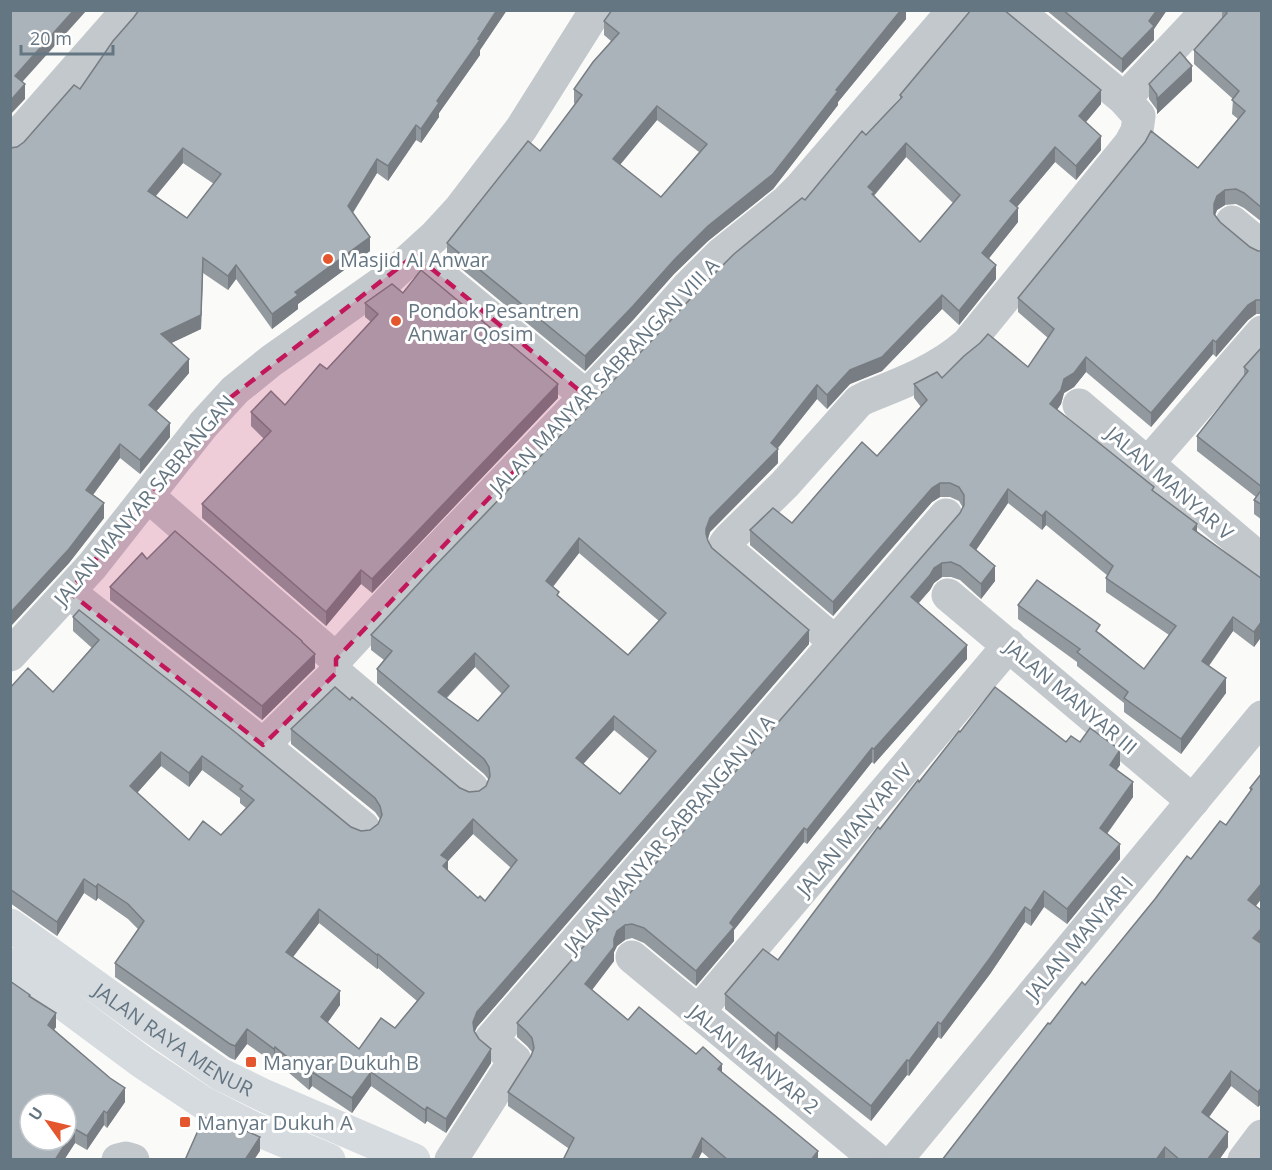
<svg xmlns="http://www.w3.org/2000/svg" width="1272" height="1170" viewBox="0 0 1272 1170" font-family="'Open Sans',sans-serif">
<rect width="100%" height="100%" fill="#fafaf8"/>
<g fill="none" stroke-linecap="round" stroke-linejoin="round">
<!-- street -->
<g stroke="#c3c8cc" stroke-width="33">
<polyline points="1124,99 1208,10"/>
<polyline points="10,144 120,19 126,10"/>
<polyline points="1232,222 1262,247"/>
<polyline points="415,255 586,396"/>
<polyline points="1079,405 1262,561"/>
<polyline points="1148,463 1262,332"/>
<polyline points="148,496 336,659"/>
<polyline points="69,592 247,732 363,827"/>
<polyline points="948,595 1193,801"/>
<path d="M835 642 725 548V544L729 539 785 484 859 401 867 397C903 383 939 369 968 343L1130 144 1137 131 1139 116 1124 99 1016 10"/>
<polyline points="10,655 92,566 203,425 235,390 271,361 390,277 435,236 459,210 521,129 596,10"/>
<polyline points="336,673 472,788"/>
<polyline points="263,745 336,673 336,659 419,569 647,333 688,287 721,254 786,202 799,189 954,10"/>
<polyline points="632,957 877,1160"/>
<polyline points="698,1012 1009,645"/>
<polyline points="118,1160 126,1158 133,1160"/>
<polyline points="451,1160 515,1060 491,1039 946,515"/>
<polyline points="896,1160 1262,717"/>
<polyline points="1244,1160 1262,1136"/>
</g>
<!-- primary -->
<g stroke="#d6dbdf" stroke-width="33">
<path id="s1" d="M10 925 152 1027 220 1074 265 1096 414 1160"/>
<polyline points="10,964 142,1062 202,1102 253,1128 329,1160"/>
</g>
</g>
<!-- wall -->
<g fill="#929a9f" fill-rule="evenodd">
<path d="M139 10H507L480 50V55L439 113V117L421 143 416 140 388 181 377 173 353 213 370 251 298 304V309L272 329 236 279 228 290 203 273 201 329 171 343 189 373 156 411 170 437 140 474 120 458 93 495 104 518 69 563 10 627V148L17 147 24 142 80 89ZM183 163 214 184 187 218 156 196Z"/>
<path d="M612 10H908L906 12V19L838 102V105L773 189 708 241 674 274 633 320 585 371 447 257V243L540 151 575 104 574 103V89L611 41 604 35V21ZM657 120 699 152 661 197 620 165Z"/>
<polygon points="1046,10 1167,10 1154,29 1154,40 1122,73"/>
<polygon points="1222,10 1262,10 1262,222 1244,208 1236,204 1225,205 1217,210 1215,215 1220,222 1250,247 1258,251 1262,251 1262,314 1256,314 1248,320 1216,357 1213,354 1151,427 1086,372 1074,387 1064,393 1061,404 1057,410 1154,491 1197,532 1262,579 1262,636 1254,647 1233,631 1209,666 1226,693 1181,754 1124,712 1124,703 1077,666 1077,662 1018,619 1018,605 1100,633 1144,669 1169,635 1106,592 1106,578 1108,576 1046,525 1042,530 1008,503 976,550 995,581 981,599 960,580 951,577 942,577 934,583 930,590 919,603 967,659 874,764 872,762 807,844 804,842 734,930 734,941 696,986 644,943 632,938 625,940 617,946 614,952 614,961 592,990 628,1020 696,1054 722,1072 818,1160 711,1160 702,1152 568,1148 508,1106 508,1092 531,1056 532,1052 527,1046 517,1037 517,1023 960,513 963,508 959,501 950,497 940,497 932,502 833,616 750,545 750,530 792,523 877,456 921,407 914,398 914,384 942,378 1028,367 1048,338 1018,312 1018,298 1198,168 1238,119 1232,114 1233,99 1194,64 1194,50 1222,20"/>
<polygon points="1192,81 1157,114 1157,110 1149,99 1149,84"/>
<path d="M900 95 1101 104 1086 122 1101 150 1076 180 1055 162 1017 207 1018 222 989 258 996 279 959 325 942 309 882 371 850 384 827 409 817 399 778 448V463L710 532 708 540 712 548 809 644 477 1027 474 1032 491 1063 446 1133 427 1121 425 1124 371 1086 352 1113 312 1086 309 1090 275 1061 274 1063 247 1044 235 1060 230 1058 115 977V963L138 929 128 919 98 898 96 901 84 893 57 936 10 903V688L53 692 92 648 73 631V617L351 827 361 831 370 830 378 824 380 819 375 812 291 744V729L460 788 469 792 479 791 486 786 489 780 484 774 377 683V669L384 660 371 650V635L805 200 900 99ZM906 157 953 203 920 242 874 196ZM579 553 659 621 628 655 559 597 553 587ZM475 667 502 694 478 721 447 698ZM614 730 649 759 620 794 583 764ZM161 766 189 787 202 770 240 798V803L246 808 221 835 189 840 137 793ZM473 834 511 868 485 901 478 898 448 871V861ZM319 923 377 969 378 968 417 1001 395 1028 359 1049 327 1023 340 1005 293 957Z"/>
<polygon points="403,293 558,398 372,593 361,584 326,626 202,518 202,504 264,439 251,426 251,412 285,405 327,369 371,322 365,317 365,303"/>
<polygon points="1262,347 1262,520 1254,514 1254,500 1256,497 1197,451 1197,436 1244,376 1244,367"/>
<polygon points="147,559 302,643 315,668 262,720 110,600 110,587"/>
<polygon points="960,732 1080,742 1120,765 1116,770 1133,797 1107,834 1120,859 1067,924 1044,907 1031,926 1025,922 990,974 941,1039 938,1037 909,1076 907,1075 871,1121 778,1047 775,1051 725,1009 725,994 778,960 880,829"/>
<polygon points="1262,773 1262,898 1256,906 1262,944 1262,1103 1258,1107 1231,1086 1209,1117 1228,1147 1219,1160 942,1160 1050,1024 1085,985 1191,859 1226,825 1250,792 1250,788"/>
<polygon points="30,997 56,1027 54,1030 125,1102 107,1128 104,1125 87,1150 75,1143 64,1160 10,1160"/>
</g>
<!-- shaded-wall -->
<g fill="#777d82">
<polygon points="74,10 87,10 15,90 15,76"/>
<polygon points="497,10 507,10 480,50 480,55 439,113 439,117 421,143 421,129 437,101"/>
<polygon points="901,10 908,10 906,12 906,19 838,102 838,105 773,189 708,241 674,274 633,320 585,371 585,356 674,260 836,90"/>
<polygon points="1157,10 1167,10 1154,29 1154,40 1122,73 1122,59"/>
<polygon points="1192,66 1192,81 1157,114 1157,99"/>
<polygon points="25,84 25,99 10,115 10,101"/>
<polygon points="1101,90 1101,104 1079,130 1079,116"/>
<polygon points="657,106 657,120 613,173 613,159"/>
<polygon points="416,125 416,140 388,181 388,166"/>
<polygon points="1101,136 1101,150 1076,180 1076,166"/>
<polygon points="906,143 906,157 874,195 874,206 868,187"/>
<polygon points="1055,147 1055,162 1010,215 1010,201"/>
<polygon points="183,148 183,163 148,205 148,191"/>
<polygon points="377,159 377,173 348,220 348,206"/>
<polygon points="1225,190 1225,205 1217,210 1214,218 1214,204 1217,196"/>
<polygon points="1018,208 1018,222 982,267 982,253"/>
<polygon points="370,237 370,251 298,304 298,309 272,329 272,314 295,292"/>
<polygon points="203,258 201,329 161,348 161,334"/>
<polygon points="236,265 236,279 228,290 228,276"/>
<polygon points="996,265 996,279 959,325 959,311"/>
<polygon points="942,295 942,309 882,371 850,384 827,409 827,395 850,370"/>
<polygon points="1256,300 1256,314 1248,320 1216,357 1216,342 1248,305"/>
<polygon points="1213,340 1213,354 1151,427 1151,413"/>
<polygon points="1086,357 1086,372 1074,387 1064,393 1061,404 1050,419 1050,404 1064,379"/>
<polygon points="189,359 189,373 149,420 149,405"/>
<polygon points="558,384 558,398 372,593 372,579"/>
<polygon points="817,385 817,399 773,454 778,449 778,463 710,532 706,543 706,529 710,518"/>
<polygon points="170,423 170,437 140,474 140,460"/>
<polygon points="120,444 120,458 86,504 86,490"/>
<polygon points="940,483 940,497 932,502 833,616 833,602 932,488"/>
<polygon points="1008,489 1008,503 970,559 970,545"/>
<polygon points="104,503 104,518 69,563 10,627 10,613"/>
<polygon points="1046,511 1046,525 1042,530 1042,516"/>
<polygon points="1197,524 1197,538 1193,529"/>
<polygon points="579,538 579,553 546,595 546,581"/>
<polygon points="942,563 942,577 934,583 930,590 911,611 911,597 934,568"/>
<polygon points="995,566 995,581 981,599 981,584"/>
<polygon points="361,570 361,584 326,626 326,612"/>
<polygon points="1233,617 1233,631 1202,675 1202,661"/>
<polygon points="1262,621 1262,636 1254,647 1254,632"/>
<polygon points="809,630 809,644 477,1027 473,1036 473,1022 477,1012"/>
<polygon points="967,645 967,659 874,764 874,749"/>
<polygon points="475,653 475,667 438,706 438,692"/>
<polygon points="315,654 315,668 262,720 262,706"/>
<polygon points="1226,678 1226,693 1181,754 1181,739"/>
<polygon points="614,716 614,730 576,772 576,758"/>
<polygon points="872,748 872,762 807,844 807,830"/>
<polygon points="1120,750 1120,765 1110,780 1110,765"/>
<polygon points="161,752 161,766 130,801 130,786"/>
<polygon points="202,756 202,770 189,787 189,773"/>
<polygon points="1133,782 1133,797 1100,843 1100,828"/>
<polygon points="473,819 473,834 448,861 448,875 443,881 441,855"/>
<polygon points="804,828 804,842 734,930 734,941 696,986 696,971 734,917"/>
<polygon points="1120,844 1120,859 1067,924 1067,909"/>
<polygon points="84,879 84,893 57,936 57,922"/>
<polygon points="1262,883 1262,898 1248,915 1248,900"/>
<polygon points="98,884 98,898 96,901 96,887"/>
<polygon points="1044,891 1044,907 1031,926 1031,911"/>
<polygon points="1025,907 1025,922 990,974 941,1039 941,1024"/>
<polygon points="319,909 319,923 286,966 286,952"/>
<polygon points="625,925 625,940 617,946 614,952 614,961 585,999 585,984 614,939 617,931"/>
<polygon points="1262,928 1262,943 1253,954 1253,938"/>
<polygon points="378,954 378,968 377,969 377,955"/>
<polygon points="340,991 340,1005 321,1032 321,1017"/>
<polygon points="56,1013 56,1027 48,1039 48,1025"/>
<polygon points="938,1022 938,1037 909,1076 909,1061"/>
<polygon points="247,1029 247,1044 235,1060 235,1046"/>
<polygon points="778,1032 778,1047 775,1051 775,1036"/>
<polygon points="275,1047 275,1061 274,1063 274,1049"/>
<polygon points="491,1049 491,1063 446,1133 446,1119"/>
<polygon points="907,1060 907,1075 871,1121 871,1106"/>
<polygon points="722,1064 722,1078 718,1069"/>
<polygon points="1231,1071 1231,1086 1202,1127 1202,1112"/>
<polygon points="312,1072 312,1086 309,1090 309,1075"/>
<polygon points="371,1072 371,1086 352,1113 352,1098"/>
<polygon points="1262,1087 1262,1103 1258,1107 1258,1092"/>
<polygon points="125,1088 125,1102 107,1128 107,1113"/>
<polygon points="427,1107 427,1121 425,1124 425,1110"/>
<polygon points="104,1111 104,1125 87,1150 87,1136"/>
<polygon points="75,1129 75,1143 64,1160 55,1160"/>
<polygon points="1228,1132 1228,1147 1219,1160 1207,1160"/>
<polygon points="260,1137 260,1151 254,1160 245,1160"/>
<polygon points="702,1138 702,1152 698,1160 691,1160"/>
<polygon points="1165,1147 1165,1160 1156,1160"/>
<polygon points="818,1151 818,1160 811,1160"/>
</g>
<!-- building -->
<g fill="#aab3b9" stroke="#777d82" stroke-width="1.5" fill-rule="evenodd">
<polygon points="10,10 74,10 15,76 25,84 10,101"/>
<path d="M139 10H497L478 39 480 40 437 101 439 103 421 129 416 125 388 166 377 159 348 206 370 237 295 292 298 295 272 314 236 265 228 276 203 258 201 315 161 334 189 359 149 405 170 423 140 460 120 444 86 490 104 503 69 549 10 613V148L17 147 24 142 74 85 80 89 113 41 134 17ZM183 148 221 174 187 218 148 191Z"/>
<path d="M612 10H901L836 90 838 91 773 174 708 226 674 260 633 306 585 356 447 243 528 141 540 151 582 95 574 89 593 62 619 33 604 21ZM657 106 707 144 661 197 613 159Z"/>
<path d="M971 10H1004L1101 90 1079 116 1101 136 1076 166 1055 147 1010 201 1018 208 982 253 996 265 959 311 942 295 882 357 850 370 827 395 817 385 771 443 778 449 710 518 706 529V534L708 541 712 548 809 630 477 1012 473 1022 474 1031 479 1039 491 1049 446 1119 427 1107 425 1110 371 1072 352 1098 312 1072 309 1075 275 1047 274 1049 247 1029 235 1046 230 1044 115 963 144 921 128 904 98 884 96 887 84 879 57 922 10 889V688L28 668 53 692 99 640 73 617 79 610 235 732 351 827 361 831 370 830 378 824 382 815 380 806 375 798 291 729 335 687 350 700 352 697 460 788 469 792 479 791 486 786 490 776 489 767 484 759 377 669 392 651 371 635 433 568 660 332 702 286 734 254 802 198 805 200 862 131 866 135 902 97 900 95ZM906 143 960 195 920 242 872 194 874 192 868 187ZM579 538 666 613 628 655 557 595 559 592 546 581ZM475 653 509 686 478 721 438 692ZM614 716 656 751 620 794 576 758ZM161 752 189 773 202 756 243 786 240 789 254 800 221 835 203 821 189 840 130 786ZM473 819 517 860 485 901 480 896 478 898 443 866 448 860 441 855ZM319 909 377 955 378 954 424 993 395 1028 381 1018 359 1049 321 1017 340 991 286 952Z"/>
<polygon points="1063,10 1157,10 1149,21 1154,26 1122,59"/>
<polygon points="1224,10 1262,10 1262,208 1244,193 1236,189 1225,190 1217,196 1214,204 1214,214 1220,222 1250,247 1258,251 1262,251 1262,300 1256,300 1248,305 1216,342 1213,340 1151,413 1086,357 1074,373 1064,379 1061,390 1050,404 1154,487 1152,490 1197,524 1193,529 1262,579 1262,621 1254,632 1233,617 1202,661 1226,678 1181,739 1124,698 1128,692 1077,652 1080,649 1018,605 1037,580 1100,625 1096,631 1144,669 1176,626 1106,578 1113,566 1046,511 1042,516 1008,489 970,545 995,566 981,584 960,566 951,562 942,563 934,568 930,575 911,597 967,645 874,749 872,748 807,830 804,828 734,917 730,923 734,927 696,971 644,928 632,924 625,925 617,931 614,939 614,947 585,984 628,1020 639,1007 696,1054 703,1047 722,1064 718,1069 818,1151 811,1160 728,1160 702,1138 691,1160 563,1160 574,1138 508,1092 531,1056 534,1048 532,1038 527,1032 517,1023 960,513 964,505 964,495 959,487 950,483 940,483 932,488 833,602 750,530 773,508 792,523 862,442 877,456 927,400 914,384 937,372 942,378 964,356 980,343 988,334 1028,367 1054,329 1018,298 1145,142 1151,131 1198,168 1245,111 1232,100 1239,91 1194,50 1227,13"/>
<polygon points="1180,52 1192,66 1157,99 1157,95 1149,84"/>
<polygon points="421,270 558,384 372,579 361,570 326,612 202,504 271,431 251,412 271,391 285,405 320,364 327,369 378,314 365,303 392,284 403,293"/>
<polygon points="1262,347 1262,487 1197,436 1248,371 1244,367"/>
<polygon points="1262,489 1262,505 1254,500"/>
<polygon points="175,531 302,641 302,642 315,654 262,706 110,587 142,553 147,559"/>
<polygon points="995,687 1066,742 1071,736 1080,742 1090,728 1120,750 1110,765 1133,782 1100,828 1120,844 1067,909 1044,891 1031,911 1025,907 990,958 941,1024 938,1022 909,1061 907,1060 871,1106 778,1032 775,1036 725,994 763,949 778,960 878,827 880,829 918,780 919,782 959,731 960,732"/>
<polygon points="1262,773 1262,883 1248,900 1262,911 1262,928 1253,938 1262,944 1262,1087 1258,1092 1231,1071 1202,1112 1228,1132 1207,1160 1180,1160 1165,1147 1156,1160 942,1160 1048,1023 1050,1024 1082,982 1085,985 1155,899 1187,856 1191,859 1220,821 1226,825 1252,789 1250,788"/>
<path d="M10 981 30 995 29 996 56 1013 48 1025 110 1078 125 1088 107 1113 104 1111 87 1136 75 1129 55 1160H10ZM30 1104H66V1140H30Z"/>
<polygon points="204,1117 234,1131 237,1127 260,1137 245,1160 185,1160"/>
</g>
<!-- marked area -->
<path fill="#c2185b" fill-opacity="0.2" stroke="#c2185b" stroke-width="4.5" stroke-dasharray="12 8" stroke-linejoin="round" d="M415 255 586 396 336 659V673L263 745 69 592 222 404Z"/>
<!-- markers -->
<g fill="#e4572e" stroke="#fff" stroke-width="2">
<circle cx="328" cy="259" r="6"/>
<circle cx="396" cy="321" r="6"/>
<rect x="245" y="1056" width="12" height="12" rx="3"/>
<rect x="179" y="1116" width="12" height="12" rx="3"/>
</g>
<g text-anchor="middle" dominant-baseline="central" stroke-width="6" stroke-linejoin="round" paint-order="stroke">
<!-- poi labels -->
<g font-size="20" fill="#657683" stroke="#fff" text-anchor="start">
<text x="340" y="259">Masjid Al Anwar</text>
<text x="408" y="310">Pondok Pesantren<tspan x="408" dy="23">Anwar Qosim</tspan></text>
<text x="263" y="1062">Manyar Dukuh B</text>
<text x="197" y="1122">Manyar Dukuh A</text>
</g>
<!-- street labels -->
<g font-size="20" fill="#657683" stroke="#fff">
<text transform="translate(604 376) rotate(-46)">JALAN MANYAR SABRANGAN VIII A</text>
<text transform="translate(1170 483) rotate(41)">JALAN MANYAR V</text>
<text transform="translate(144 500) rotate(-50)">JALAN MANYAR SABRANGAN</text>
<text transform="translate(1071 697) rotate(40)">JALAN MANYAR III</text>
<text transform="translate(854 829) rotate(-50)">JALAN MANYAR IV</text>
<text transform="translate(669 834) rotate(-49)">JALAN MANYAR SABRANGAN VI A</text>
<text transform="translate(1079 938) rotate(-50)">JALAN MANYAR I</text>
<text stroke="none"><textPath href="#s1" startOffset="200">JALAN RAYA MENUR</textPath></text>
<text transform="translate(754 1059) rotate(39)">JALAN MANYAR 2</text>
</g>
</g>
<!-- border -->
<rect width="1272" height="1170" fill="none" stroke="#657683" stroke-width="24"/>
<!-- north arrow -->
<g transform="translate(48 1122) rotate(304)"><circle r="28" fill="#ffffff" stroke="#c1c8cd" stroke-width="1.5"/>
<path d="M0-4.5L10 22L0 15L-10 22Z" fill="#e4572e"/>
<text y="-9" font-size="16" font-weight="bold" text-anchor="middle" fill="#657683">U</text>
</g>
<!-- scale -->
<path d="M21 45v9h92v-9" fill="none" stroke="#657683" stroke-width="3"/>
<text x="30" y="45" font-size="18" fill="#657683" stroke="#ffffff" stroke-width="4.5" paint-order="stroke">20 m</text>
</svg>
